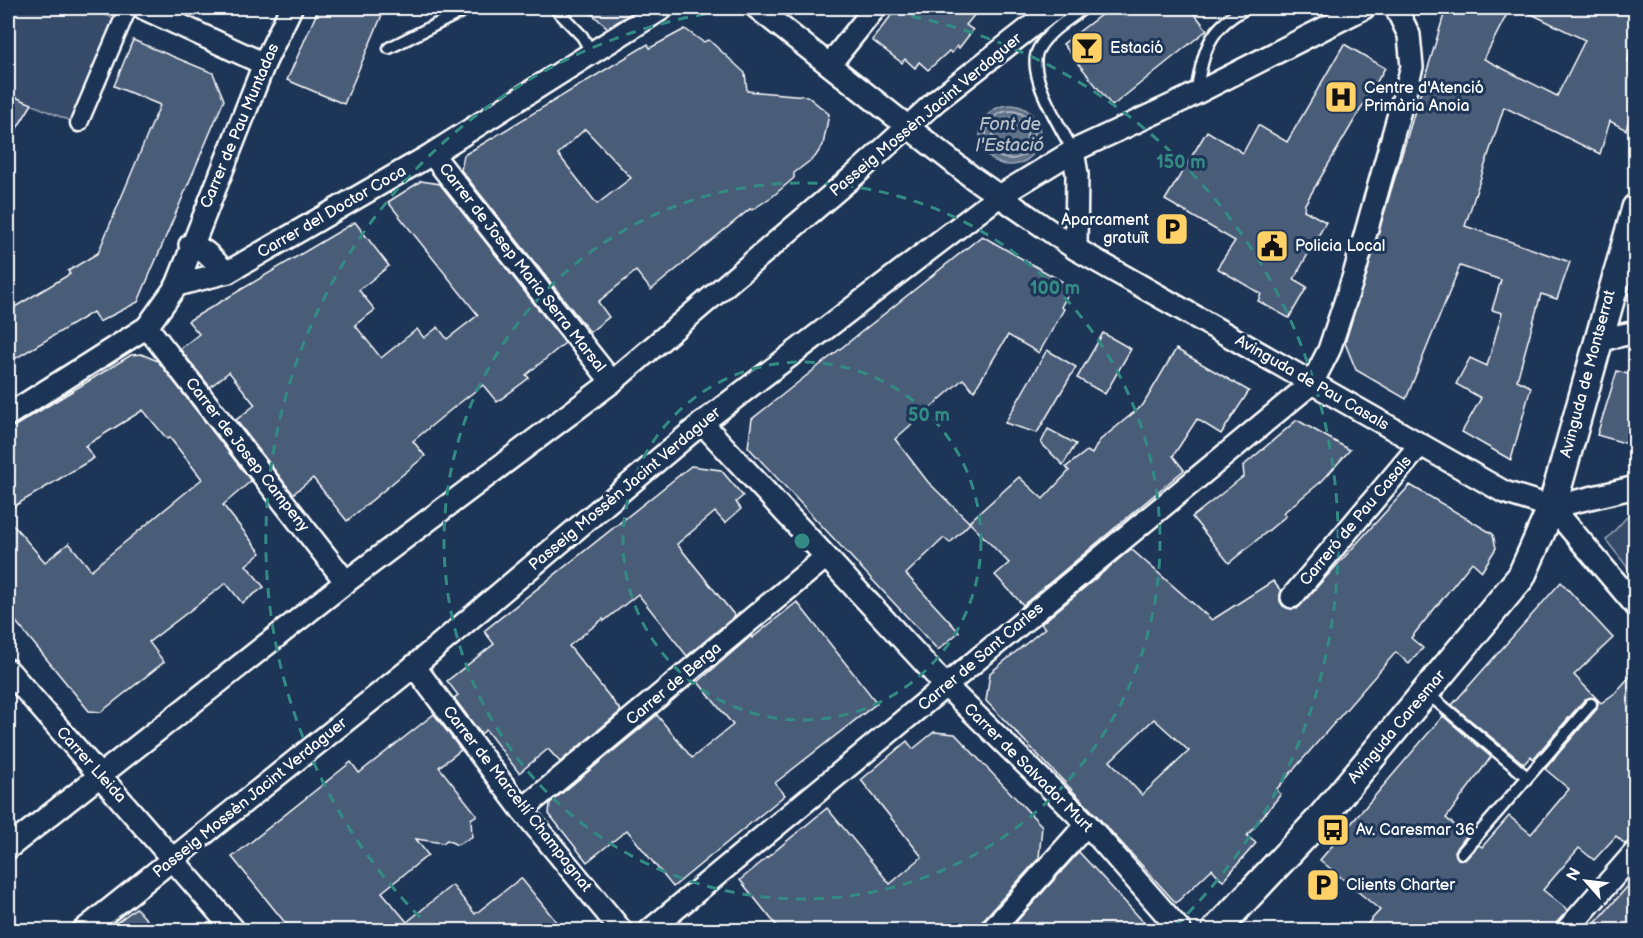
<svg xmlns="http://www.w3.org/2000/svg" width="1643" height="938" viewBox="0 0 1643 938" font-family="'Balsamiq Sans',sans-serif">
<rect width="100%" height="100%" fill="#1d3557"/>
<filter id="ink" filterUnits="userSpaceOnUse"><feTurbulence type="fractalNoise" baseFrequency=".0167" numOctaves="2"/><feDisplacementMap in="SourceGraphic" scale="12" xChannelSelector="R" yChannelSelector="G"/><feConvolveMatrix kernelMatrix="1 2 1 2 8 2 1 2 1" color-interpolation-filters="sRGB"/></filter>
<g filter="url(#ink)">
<!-- built -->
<polygon fill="#2a4161" points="1635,858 1635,930 1573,930"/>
<!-- green -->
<g fill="#364b69" stroke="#9aa5b4" stroke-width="1.5">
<polygon points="8,8 90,8 115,19 70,121 8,94 8,63 13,55 8,32"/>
<polygon points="1635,508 1635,577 1606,540"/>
</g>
<!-- water -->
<circle fill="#617289" stroke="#a0aab8" stroke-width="1.5" cx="1010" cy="135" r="30"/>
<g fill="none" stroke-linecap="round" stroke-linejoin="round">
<!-- shore -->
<g stroke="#c0c7d0" stroke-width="1.5">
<circle cx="1010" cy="135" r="24"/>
<circle cx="1010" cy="135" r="17"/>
</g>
</g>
<!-- building -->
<g fill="#4a5d79" stroke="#fff" stroke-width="1.5" fill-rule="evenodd">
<polygon points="319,8 385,8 344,104 287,80"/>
<polygon points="585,8 633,8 633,12 608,28"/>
<polygon points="897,8 980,8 966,25 973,30 959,48 957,46 952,53 949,51 928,70 919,62 915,68 905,59 902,63 872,40"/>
<polygon points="1110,8 1190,8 1207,30 1112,106 1063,44"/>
<polygon points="1446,8 1510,8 1484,59 1557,96 1585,40 1519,8 1635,8 1635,34 1628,61 1635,64 1635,98 1626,130 1610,121 1600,154 1504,107 1465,226 1570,262 1557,299 1541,294 1517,380 1531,387 1511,460 1462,432 1481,398 1456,384 1470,358 1487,366 1502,313 1492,310 1501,280 1460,266 1406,399 1356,370 1345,343"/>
<path d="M685 29 703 42 709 40 745 73 747 91 807 96 829 114 823 145 815 157 794 173V178L773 196 752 210 750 209 651 290 636 271 598 302 609 317 590 332 461 170 464 155 648 44 650 48ZM585 129 631 178 597 204 558 154Z"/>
<polygon points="133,40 213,73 224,100 138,302 99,322 93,312 8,363 8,311 70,274 68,271 98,253 160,105 114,86"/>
<polygon points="1344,44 1385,68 1305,204 1304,210 1326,222 1294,279 1307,287 1289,318 1258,301 1261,294 1217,268 1235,241 1165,200 1207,131 1243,153 1258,125 1287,142"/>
<polygon points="8,94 32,104 8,143"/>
<polygon points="421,181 440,184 565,343 526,375 529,378 497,402 483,385 453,408 413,441 425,456 347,521 313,478 293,494 236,420 255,405 229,372 210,387 180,349 199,334 188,321 355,222 389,266 359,290 375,310 355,325 381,358 417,329 424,338 438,327 447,339 478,315 388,202"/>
<polygon points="982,236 1072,287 1061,307 1064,309 1039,353 1008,335 974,391 963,379 895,439 928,482 970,523 950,543 944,538 906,574 959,632 938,650 748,447 752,419"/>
<polygon points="1103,333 1131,349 1105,394 1077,378"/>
<polygon points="1176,349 1249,391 1221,434 1197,419 1173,456 1184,470 1023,605 995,575 1009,563 969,522 1019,477 1043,499 1069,471 1066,467 1087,451 1092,454 1099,441 1143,405"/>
<polygon points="1047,350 1076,367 1037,433 1005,423"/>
<polygon points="141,354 158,361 251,481 223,505 261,553 246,565 264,587 242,603 226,583 149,642 164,662 101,712 89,711 8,612 8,519 45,562 69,543 91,570 202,479 170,438 167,439 143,410 85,446 94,458 8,510 8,428 15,426 131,355"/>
<polygon points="1617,371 1635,376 1635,446 1597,435"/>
<polygon points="1297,420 1350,450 1322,481 1283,513 1286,516 1229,563 1192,517 1244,476 1243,466"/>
<polygon points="1048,429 1076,444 1063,465 1041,443"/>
<polygon points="691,466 721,470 743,496 736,502 741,509 725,523 715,512 677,544 735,616 687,656 638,594 604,621 603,619 569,646 621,711 560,762 548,749 519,773 486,730 481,734 454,698 458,695 447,681 494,644 484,631"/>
<path d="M1410 485 1493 534 1496 548 1482 571 1472 562 1411 638 1423 648 1409 664 1396 652 1276 790 1281 794 1247 836 1256 843 1223 881 1212 869 1176 903 1097 816 986 701 990 673 1045 628 1041 624 1131 549 1212 620 1273 581 1281 591 1280 601 1283 606 1297 609ZM1154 719 1189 751 1142 795 1110 761Z"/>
<polygon points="1561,582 1613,638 1574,675 1601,703 1615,693 1635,671 1635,839 1625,844 1616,836 1594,860 1579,848 1543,890 1568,910 1557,922 1555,930 1362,930 1380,910 1320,860 1443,716 1491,757 1446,818 1467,835 1455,851 1458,859 1465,860 1479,845 1482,847 1509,816 1531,834 1569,789 1545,769 1597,709 1598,702 1595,698 1585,699 1533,759 1531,756 1524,764 1452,705"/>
<polygon points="797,602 877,703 775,783 785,795 673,887 627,830 587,862 549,814 550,803 657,715 692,758 733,725 698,682 751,636 752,638"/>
<polygon points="434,714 461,750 439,767 477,815 471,819 472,837 457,845 447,840 443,843 416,839 428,855 382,892 407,922 452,885 475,914 521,878 563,930 291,930 232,857 351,762 359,773"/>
<polygon points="934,732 955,734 1042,826 1039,858 982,921 980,930 780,930 740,880 827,808 890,884 922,857 861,780 907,741 913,749"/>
<polygon points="1079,852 1151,930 1009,930"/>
<polygon points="1635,878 1635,930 1583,930 1588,926 1591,928"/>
<polygon points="136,908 156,930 107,930"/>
</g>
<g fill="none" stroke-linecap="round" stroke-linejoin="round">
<!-- service casing -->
<g stroke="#fff" stroke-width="15">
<g id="service">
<polyline points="555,8 582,36 592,53"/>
<polyline points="389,48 469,8"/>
<path d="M1196 92C1204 52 1207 28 1247 8"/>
<path d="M1073 151C1061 127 1024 72 1039 48 1049 31 1069 19 1084 8"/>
<polyline points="1427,693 1527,777"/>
<polyline points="1462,853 1591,704"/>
</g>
</g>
<!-- pedestrian casing -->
<g stroke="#fff" stroke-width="21">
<polyline id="pedestrian" points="79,123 128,8"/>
</g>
<!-- minor casing -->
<g stroke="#fff" stroke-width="26">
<g id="minor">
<polyline points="143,8 264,64"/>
<polyline points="757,8 973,178 1076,249 1504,492 1552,507 1636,487"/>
<polyline points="830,64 875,8"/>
<polyline points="1073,151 1077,174 1076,249"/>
<polyline points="432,154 612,382"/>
<path d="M190 245C215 253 209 261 228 272"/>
<polyline points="177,285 228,272 432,154 663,8"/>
<polyline points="147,327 346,582"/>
<polyline points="1596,341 1636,332"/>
<polyline points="8,415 147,327 177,285 264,64 291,8"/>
<polyline points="702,423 946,686 1087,824 1180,930"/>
<polyline points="1552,507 1636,606"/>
<polyline points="1292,597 1420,445"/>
<polyline points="414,666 522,810 621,930"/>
<polyline points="8,670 234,930"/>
<polyline points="522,810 826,557"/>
<polyline points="8,848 346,582 612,382 856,174 936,101 1055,8"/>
<polyline points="84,930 414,666 702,423 998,197 1073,151 1183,100 1364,8"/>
<polyline points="650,930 1312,383 1329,350 1354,275 1412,67 1409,35 1396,8"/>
<polyline points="992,930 1087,824"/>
<polyline points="1567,930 1636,851"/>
</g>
</g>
<!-- tertiary casing -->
<g stroke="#fff" stroke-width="32">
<polyline id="tertiary" points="1216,930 1320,819 1521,577 1552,507 1636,208"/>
</g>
<!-- service -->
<use href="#service" stroke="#1d3557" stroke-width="10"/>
<!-- pedestrian -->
<use href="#pedestrian" stroke="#1d3557" stroke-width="16"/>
<!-- minor -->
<use href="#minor" stroke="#1d3557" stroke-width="21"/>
<!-- tertiary -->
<use href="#tertiary" stroke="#1d3557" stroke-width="27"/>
</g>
</g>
<!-- distance rings -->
<g fill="none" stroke="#338b84" stroke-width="3" stroke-dasharray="10 8">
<circle cx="802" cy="541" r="179"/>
<circle cx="802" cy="541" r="358"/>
<path d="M433 930A536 536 0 0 1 746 8M858 8A536 536 0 0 1 1171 930"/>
</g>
<!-- icons -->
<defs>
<g id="bar-square" transform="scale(1.725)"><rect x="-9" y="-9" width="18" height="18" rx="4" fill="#ffd166" stroke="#1d3557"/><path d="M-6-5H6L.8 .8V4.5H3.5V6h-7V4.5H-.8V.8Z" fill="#111"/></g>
<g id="hospital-square" transform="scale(1.725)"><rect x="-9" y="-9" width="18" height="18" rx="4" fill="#ffd166" stroke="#1d3557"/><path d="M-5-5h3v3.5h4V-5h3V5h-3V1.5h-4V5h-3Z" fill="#111"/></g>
<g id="parking-square" transform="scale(1.725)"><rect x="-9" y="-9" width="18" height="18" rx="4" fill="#ffd166" stroke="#1d3557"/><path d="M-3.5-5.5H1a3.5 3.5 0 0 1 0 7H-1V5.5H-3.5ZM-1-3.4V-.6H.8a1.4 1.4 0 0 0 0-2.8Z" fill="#111"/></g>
<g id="civic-square" transform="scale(1.725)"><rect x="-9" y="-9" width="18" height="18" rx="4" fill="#ffd166" stroke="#1d3557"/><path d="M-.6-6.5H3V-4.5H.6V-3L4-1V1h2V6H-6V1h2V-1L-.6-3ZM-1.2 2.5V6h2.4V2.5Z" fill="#111"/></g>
<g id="bus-square" transform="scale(1.725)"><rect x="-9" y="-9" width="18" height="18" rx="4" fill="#ffd166" stroke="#1d3557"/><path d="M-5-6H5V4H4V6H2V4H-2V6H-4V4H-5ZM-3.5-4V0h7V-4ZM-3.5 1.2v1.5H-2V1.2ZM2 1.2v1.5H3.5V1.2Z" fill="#111"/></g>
</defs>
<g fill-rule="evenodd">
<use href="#bar-square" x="1087" y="48"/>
<use href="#hospital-square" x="1341" y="97"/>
<use href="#parking-square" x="1172" y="229"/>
<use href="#civic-square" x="1272" y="246"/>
<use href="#bus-square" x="1333" y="830"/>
<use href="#parking-square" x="1323" y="885"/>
</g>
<g text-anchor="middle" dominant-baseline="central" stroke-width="6" stroke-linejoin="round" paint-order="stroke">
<!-- poi labels -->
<g font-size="16" fill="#fff" stroke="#1d3557" text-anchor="start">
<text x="1110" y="48">Estació</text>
<text x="1364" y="88">Centre d'Atenció<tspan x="1364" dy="18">Primària Anoia</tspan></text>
<text x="1149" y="220" text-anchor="end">Aparcament<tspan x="1149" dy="18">gratuït</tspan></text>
<text x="1295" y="246">Policia Local</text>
<text x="1356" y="830">Av. Caresmar 36</text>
<text x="1346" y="885">Clients Charter</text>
</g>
<!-- street labels -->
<g font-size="16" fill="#fff" stroke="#1d3557">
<text transform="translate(926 115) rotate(-40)">Passeig Mossèn Jacint Verdaguer</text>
<text transform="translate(240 126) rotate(-67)">Carrer de Pau Muntadas</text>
<text transform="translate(332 212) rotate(-30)">Carrer del Doctor Coca</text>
<text transform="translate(522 268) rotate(52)">Carrer de Josep Maria Serra Marsal</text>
<text transform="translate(1588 374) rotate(-75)">Avinguda de Montserrat</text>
<text transform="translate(1312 383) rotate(30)">Avinguda de Pau Casals</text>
<text transform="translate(247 455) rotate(52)">Carrer de Josep Campeny</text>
<text transform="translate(625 489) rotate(-40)">Passeig Mossèn Jacint Verdaguer</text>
<text transform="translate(1356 521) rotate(-50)">Carreró de Pau Casals</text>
<text transform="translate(981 657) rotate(-40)">Carrer de Sant Carles</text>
<text transform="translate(674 684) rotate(-40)">Carrer de Berga</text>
<text transform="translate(1397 727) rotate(-50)">Avinguda Caresmar</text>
<text transform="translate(91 765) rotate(48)">Carrer Lleida</text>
<text transform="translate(1028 768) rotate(45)">Carrer de Salvador Murt</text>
<text transform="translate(250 798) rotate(-39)">Passeig Mossèn Jacint Verdaguer</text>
<text transform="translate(517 799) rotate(52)">Carrer de Marcel·lí Champagnat</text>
</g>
<!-- water labels -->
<g font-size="18" font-style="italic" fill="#b8c0ca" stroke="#1d3557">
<text x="1010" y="124">Font de<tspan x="1010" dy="21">l'Estació</tspan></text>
</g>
</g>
<circle cx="802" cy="541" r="9" fill="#338b84" stroke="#1d3557" stroke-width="3"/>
<g font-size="18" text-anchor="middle" font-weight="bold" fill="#338b84" stroke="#1d3557" stroke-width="6" stroke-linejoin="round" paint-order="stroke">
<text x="1181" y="168">150 m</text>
<text x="1055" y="294">100 m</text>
<text x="929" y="421">50 m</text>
</g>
<!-- margin -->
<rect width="1643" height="938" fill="none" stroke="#1d3557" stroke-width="30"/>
<rect x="15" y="15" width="1613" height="908" fill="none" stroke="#fff" stroke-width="2" filter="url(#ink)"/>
<!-- north arrow -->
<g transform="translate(1586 881) rotate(298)" stroke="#1d3557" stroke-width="4.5" paint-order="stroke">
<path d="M0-4.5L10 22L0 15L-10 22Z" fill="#ffffff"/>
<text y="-9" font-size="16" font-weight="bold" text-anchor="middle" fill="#ffffff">N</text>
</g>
</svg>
